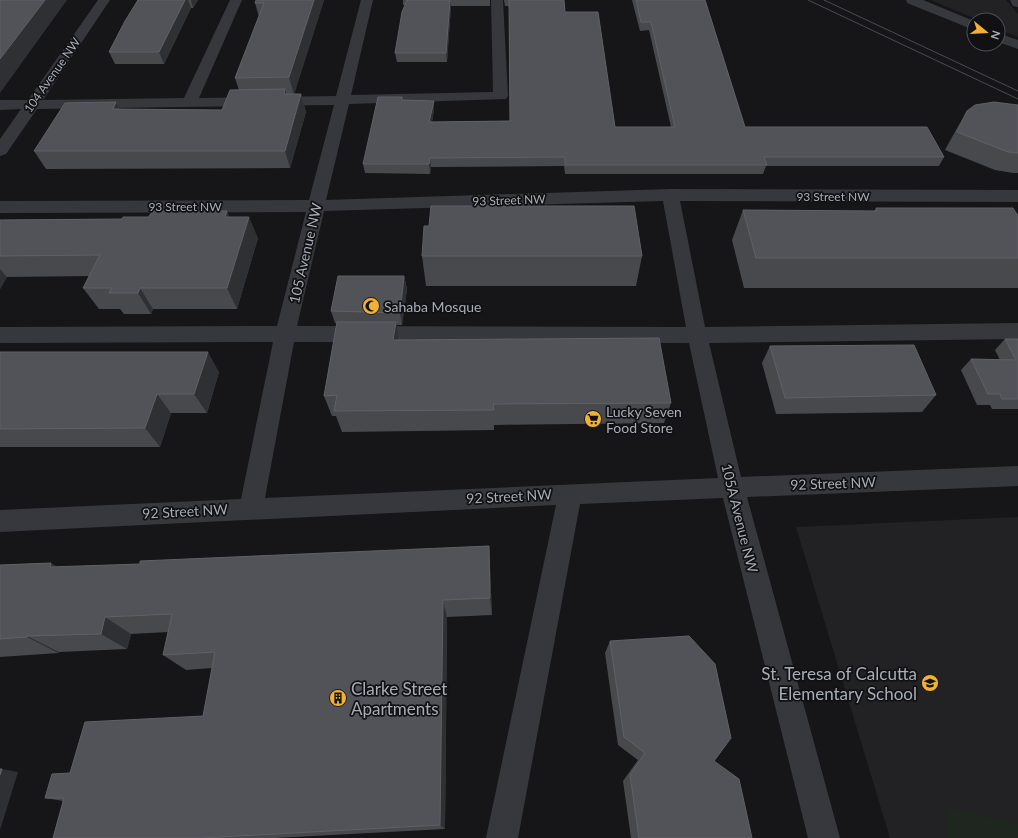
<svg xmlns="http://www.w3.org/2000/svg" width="1018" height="838" viewBox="0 0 1018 838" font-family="Lato,sans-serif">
<rect width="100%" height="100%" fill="#161618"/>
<!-- built -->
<g fill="#222225">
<polygon points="931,0 1006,0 1018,14 1018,37 998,29 998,20 978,20"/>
<polygon points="1018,517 1018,838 890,838 796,527"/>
</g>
<!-- green -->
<polygon fill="#1e261f" points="947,807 1018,824 1018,838 948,838"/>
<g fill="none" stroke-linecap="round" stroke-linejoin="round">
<!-- minor -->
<g fill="#37383d" fill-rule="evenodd">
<path d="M98 0H110L43 100 184 98 230 0H242L199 98 336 96 361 0H373L351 95 493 92 491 0H503L508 96 506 99 349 104 326 200 670 189 1018 190V202L680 201 705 327 1018 323V339L709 343 741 477 1018 466V486L747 497 840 838H808L723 498 580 504 518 838H486L556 505 0 532V510L241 499 273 342 0 343V327L277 326 306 212 0 213V201L309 200 334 105 37 109 6 154 0 156V139L21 109 0 110V100H28ZM663 201 686 327 297 326 324 211ZM294 342 689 343 718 478 265 498Z"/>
<polygon points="906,0 923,0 974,21 974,30 907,3"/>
<polygon points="1010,0 1018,0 1018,7 1013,6"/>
<polygon points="998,33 1018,40 1018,49 998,42"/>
</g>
<!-- tram -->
<g stroke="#4a4c52" stroke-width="1">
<polyline points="808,0 1018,99"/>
<polyline points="824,0 1018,91"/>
</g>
</g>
<!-- wall -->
<g fill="#47494d">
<polygon points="138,0 198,0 193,8 191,8 164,64 115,64 109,52"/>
<polygon points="256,0 324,0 294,94 301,94 306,112 290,168 46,169 34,151 116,102 119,109 222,110 239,90 235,78 259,17 255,3"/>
<polygon points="403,0 490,0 490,6 451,6 447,62 397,62 395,53 405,5 403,5"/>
<polygon points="504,0 564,0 565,12 615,127 671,127 649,30 640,31 632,0 705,0 745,127 944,157 939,166 766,166 763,174 565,174 564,166 431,167 430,174 365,173 363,164 402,97 402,100 434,101 434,110 432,122 510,121 509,6 505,6"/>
<polygon points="1018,105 1018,173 1013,173 995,170 945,150 956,130 967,111"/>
<polygon points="876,208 1018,216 1018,288 744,288 732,240 743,210 874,211"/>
<polygon points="227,211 229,217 258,238 237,309 153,309 151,314 124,314 120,309 99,309 83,288 89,276 7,277 0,289 0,220 122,219"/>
<polygon points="422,256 642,256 636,286 426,286"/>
<polygon points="404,276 407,289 402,325 396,325 400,340 671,403 664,423 494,425 494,430 342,432 336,416 332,416 324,396 337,323 335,323 331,311"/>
<polygon points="1005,339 1018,339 1018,409 992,409 990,405 977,405 961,370 971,359 1000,360 995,350"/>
<polygon points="770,346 936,395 922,412 776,414 762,363"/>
<polygon points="0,352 219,372 207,413 171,413 160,447 0,447"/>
<polygon points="489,546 492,615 447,617 445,829 275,838 53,838 63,801 45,798 70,773 203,716 212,668 186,670 163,655 168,632 131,634 127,649 59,652 58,653 0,657 0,565 51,563 57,567 140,564"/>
<polygon points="610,641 714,761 752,838 631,838 623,781 638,760 618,745 605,653"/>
</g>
<!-- shaded-wall -->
<g fill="#2f3033">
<polygon points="45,0 67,0 0,93 0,59"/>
<polygon points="185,0 188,0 191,8 164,64 159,52"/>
<polygon points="191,0 198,0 193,8"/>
<polygon points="314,0 324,0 294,95 289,77"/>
<polygon points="450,0 451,6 447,62 446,53"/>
<polygon points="285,89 290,107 284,94"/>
<polygon points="301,94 306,112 290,168 285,151"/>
<polygon points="434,101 434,110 430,131 429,122"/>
<polygon points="116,102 125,120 113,109"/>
<polygon points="430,158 431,167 430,174 429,164"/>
<polygon points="227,211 236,233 225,217"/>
<polygon points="249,217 258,238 237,309 227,288"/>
<polygon points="0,269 7,277 0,289"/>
<polygon points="404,276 407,289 402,325 400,313"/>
<polygon points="140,288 153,309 151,314 138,293"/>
<polygon points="396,322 400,344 393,340"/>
<polygon points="208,352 219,372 207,413 194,394"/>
<polygon points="157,394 171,413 160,447 145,428"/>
<polygon points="489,546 490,566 492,615 490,598"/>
<polygon points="51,563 79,582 50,567"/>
<polygon points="443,600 447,617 445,829 440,825"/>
<polygon points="105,617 131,634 127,649 101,634"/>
<polygon points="27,636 59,652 58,653 27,637"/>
<polygon points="2,769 18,772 0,830 0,775"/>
</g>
<!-- building -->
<g fill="#525359" stroke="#5f6168">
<polygon points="0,0 45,0 0,59"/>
<polygon points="138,0 185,0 159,52 109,52 125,21"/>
<polygon points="256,0 314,0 289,77 235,78 264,3 255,3"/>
<polygon points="407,0 450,0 446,53 395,53 402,12"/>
<polygon points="509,0 564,0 565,12 598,12 615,127 675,127 651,22 641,22 636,0 705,0 745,127 927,127 944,157 764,157 767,165 565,165 565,157 430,158 429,164 363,164 378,97 402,97 402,100 434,101 429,122 510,121"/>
<polygon points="285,89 284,94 301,94 285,151 34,151 65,103 116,102 113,109 222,110 230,90"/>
<polygon points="994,102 1018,105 1018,153 1008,152 957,132 967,111 975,105"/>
<polygon points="431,206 634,206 642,256 422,256 424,226 429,226"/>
<polygon points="876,208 1013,208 1018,216 1018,258 756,258 743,210 877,211"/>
<polygon points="152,211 227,211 225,217 249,217 227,288 140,288 138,293 109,293 112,288 83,288 100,255 0,256 0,220 122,219 123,217 149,217"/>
<polygon points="338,276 404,276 400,313 331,311"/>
<polygon points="337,322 396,322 393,340 659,338 671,403 493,404 494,410 334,411 337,395 324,396"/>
<polygon points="1005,339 1018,339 1018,399 1002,399 1000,394 988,394 971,359 1016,360"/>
<polygon points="914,345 936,395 785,398 770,346"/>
<polygon points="0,352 208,352 194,394 157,394 145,428 0,429"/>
<polygon points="489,546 490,598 443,600 440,825 201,838 53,838 64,798 45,798 52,774 70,773 85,722 203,716 215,652 163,655 172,614 105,617 101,634 27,636 27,637 0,639 0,565 51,563 50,567 140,564 140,561"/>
<polygon points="689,636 715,664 731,738 714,761 739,779 752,838 639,838 630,775 645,753 624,737 610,641"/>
<polygon points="0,769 2,769 0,775"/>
</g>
<!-- icons -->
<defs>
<g id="mosque-disc" transform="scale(0.9)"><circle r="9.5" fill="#f2b134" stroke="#111113"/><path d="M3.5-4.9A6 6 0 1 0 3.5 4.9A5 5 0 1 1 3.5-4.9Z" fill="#111"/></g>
<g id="supermarket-disc" transform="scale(0.9)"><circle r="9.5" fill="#f2b134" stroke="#111113"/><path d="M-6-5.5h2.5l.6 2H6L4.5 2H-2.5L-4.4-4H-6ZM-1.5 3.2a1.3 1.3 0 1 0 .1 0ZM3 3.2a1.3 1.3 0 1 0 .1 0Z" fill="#111"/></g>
<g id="school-disc" transform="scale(0.9)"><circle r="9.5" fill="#f2b134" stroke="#111113"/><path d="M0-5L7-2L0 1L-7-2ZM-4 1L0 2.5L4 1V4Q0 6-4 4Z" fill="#111"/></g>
<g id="building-disc" transform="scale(0.9)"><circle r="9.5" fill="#f2b134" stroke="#111113"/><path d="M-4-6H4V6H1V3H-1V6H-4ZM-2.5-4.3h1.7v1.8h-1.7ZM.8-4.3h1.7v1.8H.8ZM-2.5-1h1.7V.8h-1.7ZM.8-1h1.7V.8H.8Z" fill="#111"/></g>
</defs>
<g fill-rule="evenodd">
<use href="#mosque-disc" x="371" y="306"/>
<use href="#supermarket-disc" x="593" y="419"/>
<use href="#school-disc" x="930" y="683"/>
<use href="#building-disc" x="338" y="698"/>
</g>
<g text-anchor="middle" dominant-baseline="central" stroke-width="3.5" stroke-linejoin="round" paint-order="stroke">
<!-- far-street labels -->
<g font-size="12" fill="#a8adb8" stroke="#111113">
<text transform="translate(52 75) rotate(-55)">104 Avenue NW</text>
<text x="833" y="196">93 Street NW</text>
<text transform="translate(509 200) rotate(-2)">93 Street NW</text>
<text x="185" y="206">93 Street NW</text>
</g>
<!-- street labels -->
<g font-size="14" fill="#a8adb8" stroke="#111113">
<text transform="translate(305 253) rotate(-77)">105 Avenue NW</text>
<text transform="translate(833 483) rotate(-2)">92 Street NW</text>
<text transform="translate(509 496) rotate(-3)">92 Street NW</text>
<text transform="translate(185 511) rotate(-3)">92 Street NW</text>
<text transform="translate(740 518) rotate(76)">105A Avenue NW</text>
</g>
<!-- poi labels -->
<g font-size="14" fill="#a8adb8" stroke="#111113" text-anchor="start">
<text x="384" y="306">Sahaba Mosque</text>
<text x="606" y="411">Lucky Seven<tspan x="606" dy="16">Food Store</tspan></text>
</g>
<!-- near-poi labels -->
<g font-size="17" fill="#a8adb8" stroke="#111113" text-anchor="end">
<text x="917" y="673">St. Teresa of Calcutta<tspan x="917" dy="20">Elementary School</tspan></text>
<text x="351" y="688" text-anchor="start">Clarke Street<tspan x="351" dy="20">Apartments</tspan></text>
</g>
</g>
<!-- north arrow -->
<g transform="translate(986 32) rotate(108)"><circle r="19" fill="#111113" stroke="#4d4f55"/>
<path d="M0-3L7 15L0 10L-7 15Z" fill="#f2b134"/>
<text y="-6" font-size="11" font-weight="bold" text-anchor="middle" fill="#a8adb8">N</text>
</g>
</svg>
